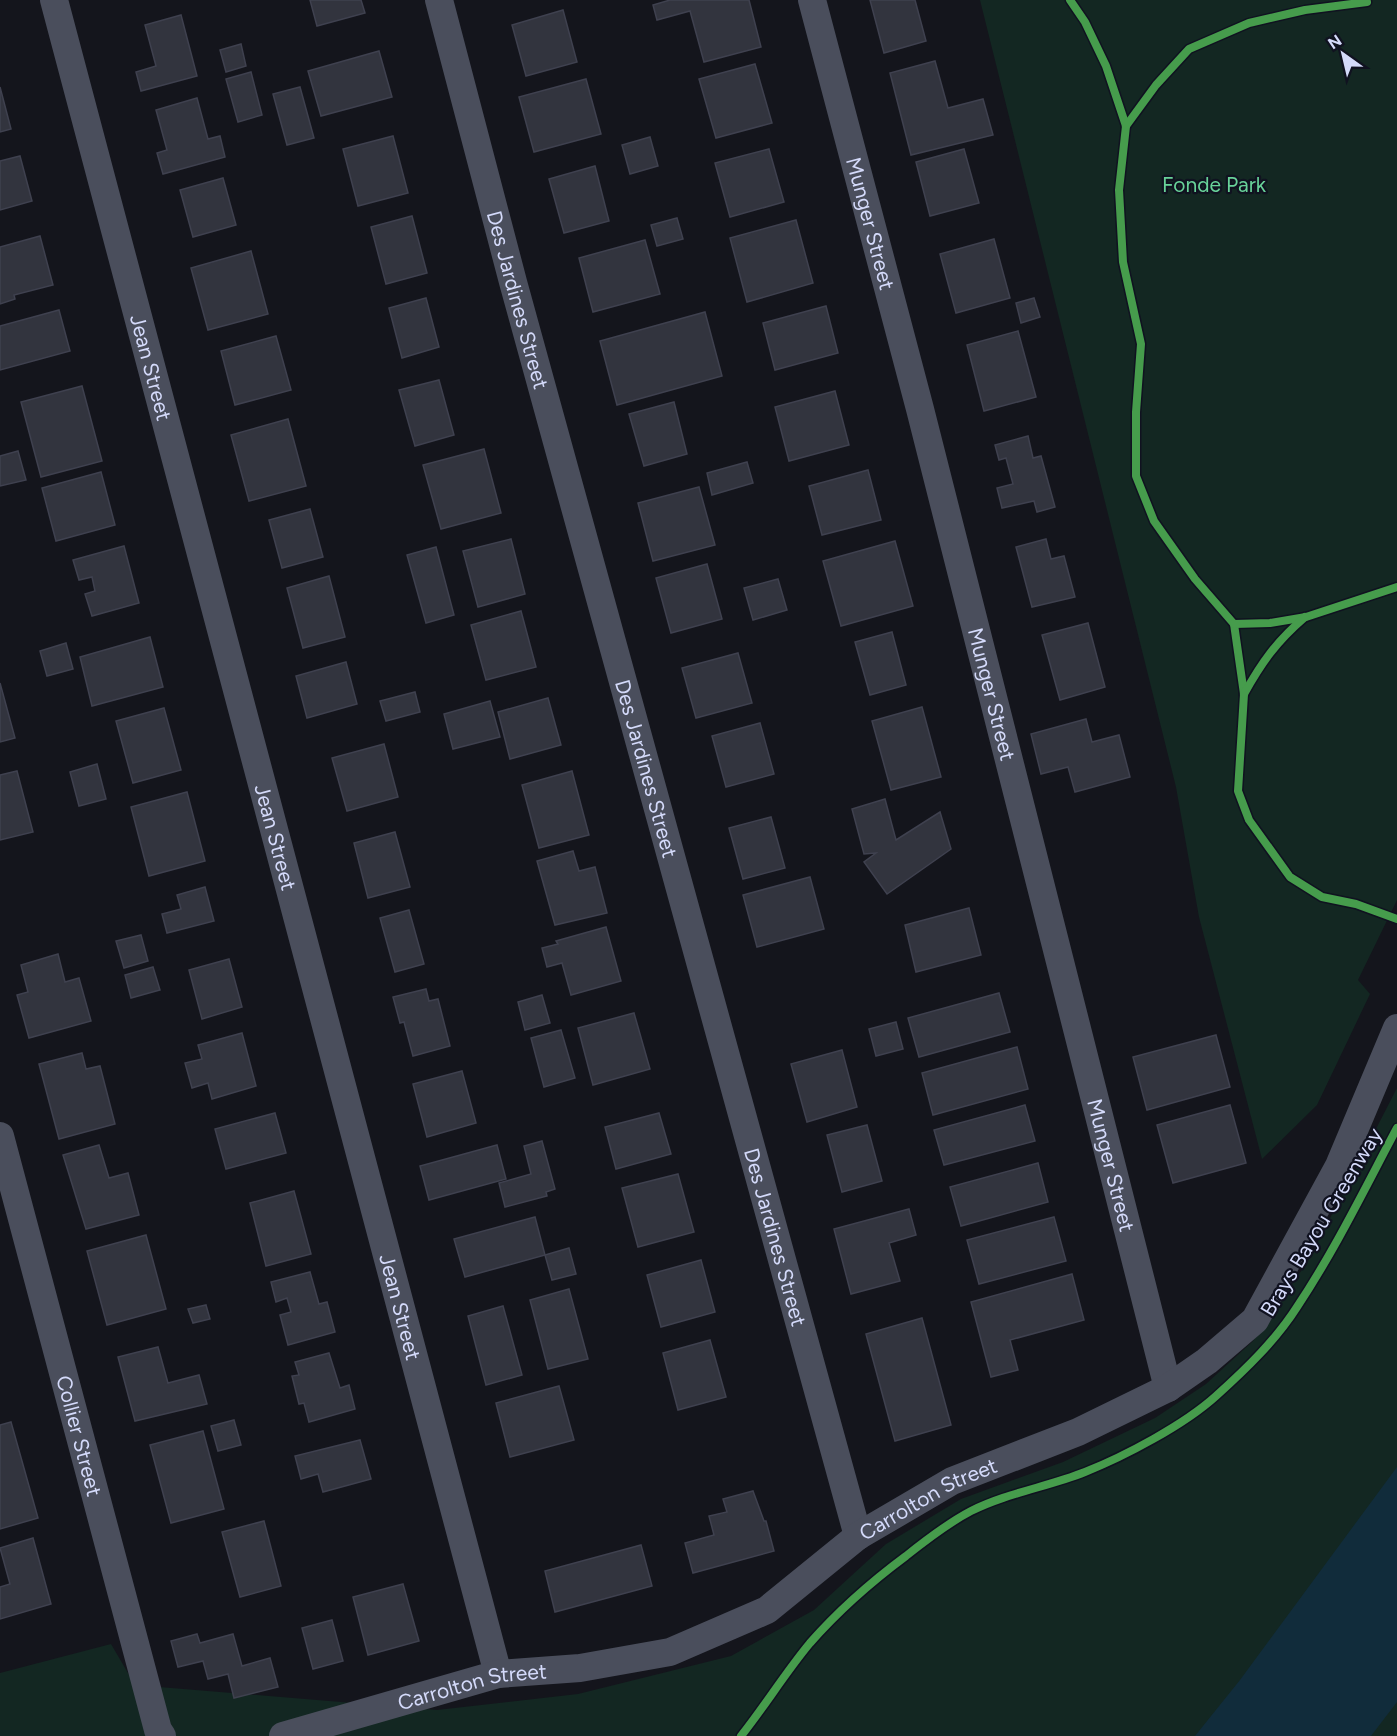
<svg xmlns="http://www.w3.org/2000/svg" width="1397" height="1736" viewBox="0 0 1397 1736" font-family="Figtree,sans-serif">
<rect width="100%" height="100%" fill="#14151c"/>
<!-- green -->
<g fill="#132722">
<polygon points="980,0 1397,0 1397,900 1358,980 1370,994 1317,1105 1262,1159 1199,917 1176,787"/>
<polygon points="1397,1088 1397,1736 0,1736 0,1673 111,1644 135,1685 437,1710 578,1694 731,1656 814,1610 886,1544 961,1499 1063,1462 1155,1418 1206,1384 1253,1341 1308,1261"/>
</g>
<!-- water -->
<polygon fill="#112c3b" points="1397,1467 1397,1702 1371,1736 1195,1736 1240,1680"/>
<!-- building -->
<g fill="#32343e" stroke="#3f414f" stroke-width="1.5">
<polygon points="310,0 361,0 365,13 317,26"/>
<polygon points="670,0 749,0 761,47 704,62 690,11 657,20 653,5"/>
<polygon points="870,0 915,0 926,41 884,53"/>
<polygon points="563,10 577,62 526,76 512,25"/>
<polygon points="181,15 197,76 141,91 136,72 156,66 145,25"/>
<polygon points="241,44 246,66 226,72 220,50"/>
<polygon points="379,51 392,97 321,116 308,71"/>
<polygon points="935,61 948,108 983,99 993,135 911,155 890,73"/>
<polygon points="755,64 772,123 716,138 699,79"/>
<polygon points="251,72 262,115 238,122 226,79"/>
<polygon points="586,79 601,134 534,152 519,97"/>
<polygon points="0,87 11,129 0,132"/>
<polygon points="300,87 314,138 287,145 273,94"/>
<polygon points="197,98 208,139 220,136 225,157 163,174 157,153 167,150 156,110"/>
<polygon points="393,136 408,193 358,206 343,149"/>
<polygon points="650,137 658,166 630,174 622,145"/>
<polygon points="769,149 784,202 730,217 715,163"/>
<polygon points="964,149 979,203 930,216 916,162"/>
<polygon points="20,156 32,201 0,210 0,161"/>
<polygon points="595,166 609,221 564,233 549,179"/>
<polygon points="223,178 236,225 193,237 180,190"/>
<polygon points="412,216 427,273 386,284 371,227"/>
<polygon points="677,218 683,239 657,246 651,225"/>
<polygon points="796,220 813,283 747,302 730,238"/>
<polygon points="40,236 53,285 14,295 15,299 0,304 0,247"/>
<polygon points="994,239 1010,298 956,313 940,254"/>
<polygon points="645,240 660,294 593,312 579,258"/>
<polygon points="251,251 268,314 208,330 191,268"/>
<polygon points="426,298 439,347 402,358 389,308"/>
<polygon points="1034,298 1040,317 1021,323 1016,303"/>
<polygon points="826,306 838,353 775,370 763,323"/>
<polygon points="59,310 70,351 0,370 0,326"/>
<polygon points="705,312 722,376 617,405 600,341"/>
<polygon points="1018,331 1036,397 984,411 967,345"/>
<polygon points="276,336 291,390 235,405 221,351"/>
<polygon points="439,380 454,435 415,446 399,390"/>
<polygon points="82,386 102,461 41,477 21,402"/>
<polygon points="835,391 849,445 789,461 775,407"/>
<polygon points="674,402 687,454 644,466 629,414"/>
<polygon points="288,419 306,486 249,501 231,435"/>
<polygon points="1028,436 1033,458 1041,456 1055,507 1037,512 1034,501 1002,508 997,488 1013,484 1006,458 999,460 995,445"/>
<polygon points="484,449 501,513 441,529 423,465"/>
<polygon points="18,451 26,480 0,486 0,456"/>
<polygon points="747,462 753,483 712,495 707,473"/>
<polygon points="868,470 881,520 822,535 809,486"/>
<polygon points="101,472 115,525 56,541 42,488"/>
<polygon points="699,487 715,545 653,561 638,503"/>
<polygon points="310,509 323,557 282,568 269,520"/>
<polygon points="511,539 525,594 478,607 463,551"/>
<polygon points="1046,539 1051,559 1064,556 1075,597 1032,607 1016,547"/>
<polygon points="895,541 913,606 841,626 823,561"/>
<polygon points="124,546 139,603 92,616 85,594 95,591 92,577 79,580 73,560"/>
<polygon points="436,547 454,615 426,623 407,555"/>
<polygon points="707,564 722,619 671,633 656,578"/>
<polygon points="329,576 345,637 303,648 287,588"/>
<polygon points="778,579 787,610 753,620 744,588"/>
<polygon points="521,611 536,667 486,680 471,625"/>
<polygon points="1088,623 1105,687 1060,700 1042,635"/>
<polygon points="892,632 906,685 870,695 855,642"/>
<polygon points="150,637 163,687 92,706 80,657"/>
<polygon points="66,643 73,669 47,676 40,651"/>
<polygon points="738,653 752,703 696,718 682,668"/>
<polygon points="346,662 357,704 307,718 296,676"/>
<polygon points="0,683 15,738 0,742"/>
<polygon points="415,692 420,712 386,721 380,701"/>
<polygon points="548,698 561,745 510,759 498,712"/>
<polygon points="490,701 500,737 453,749 444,714"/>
<polygon points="922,707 941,777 891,790 872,721"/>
<polygon points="164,708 181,770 133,783 116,721"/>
<polygon points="1086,719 1092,742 1119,735 1130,777 1075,792 1068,767 1041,774 1031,734"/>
<polygon points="760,723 774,774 726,787 712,736"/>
<polygon points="384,744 398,797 347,811 332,758"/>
<polygon points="97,764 106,799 79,806 70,772"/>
<polygon points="17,771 33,832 0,840 0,775"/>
<polygon points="572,771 589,835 539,848 522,785"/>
<polygon points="187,792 205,861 149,876 131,807"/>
<polygon points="885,799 896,840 940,812 951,849 887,894 864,862 876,853 864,854 852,809"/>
<polygon points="771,817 785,868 743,879 729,828"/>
<polygon points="395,832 410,887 368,898 354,843"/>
<polygon points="573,851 579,871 595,867 607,913 555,925 537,861"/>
<polygon points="810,877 824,929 757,947 743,895"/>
<polygon points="205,887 214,921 167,933 162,914 181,909 177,895"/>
<polygon points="969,908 981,955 916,972 905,925"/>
<polygon points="409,910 424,964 395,972 380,918"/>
<polygon points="606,927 621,981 571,995 562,963 547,967 542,948 558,944 556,941"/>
<polygon points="141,935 148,961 124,968 116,941"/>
<polygon points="58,954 65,982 79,978 91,1021 29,1038 17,995 28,992 21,965"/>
<polygon points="229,959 242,1007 202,1019 189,970"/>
<polygon points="153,967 160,990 131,998 125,975"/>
<polygon points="426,989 429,1001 438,999 450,1046 413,1056 404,1022 400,1023 393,997"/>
<polygon points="999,993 1010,1032 919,1057 908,1018"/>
<polygon points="542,995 550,1023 525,1030 518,1002"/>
<polygon points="634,1013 650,1069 593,1085 578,1028"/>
<polygon points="896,1022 903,1049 876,1056 869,1029"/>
<polygon points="561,1030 575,1078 544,1087 531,1038"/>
<polygon points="242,1033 256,1086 212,1099 208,1083 192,1088 185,1063 202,1059 198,1045"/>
<polygon points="1216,1035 1230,1087 1147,1110 1133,1057"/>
<polygon points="1017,1047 1028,1089 933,1115 922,1073"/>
<polygon points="842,1050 857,1107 807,1122 791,1064"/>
<polygon points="82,1053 86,1069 100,1066 115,1124 59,1139 39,1064"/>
<polygon points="462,1071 476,1123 427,1137 413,1084"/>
<polygon points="1025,1105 1035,1141 944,1165 934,1130"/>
<polygon points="1230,1105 1246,1163 1173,1183 1157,1125"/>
<polygon points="275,1113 286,1153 226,1169 215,1129"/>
<polygon points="659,1113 671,1154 616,1169 605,1127"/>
<polygon points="867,1125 882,1181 842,1192 827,1135"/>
<polygon points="542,1141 555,1189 546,1192 547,1196 505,1207 499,1183 531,1174 524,1146"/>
<polygon points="99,1145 109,1178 128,1173 139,1215 86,1229 63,1155"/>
<polygon points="497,1145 506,1179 429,1200 420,1166"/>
<polygon points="1038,1163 1048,1202 961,1226 950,1187"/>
<polygon points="678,1174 694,1232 638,1247 622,1188"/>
<polygon points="294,1191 311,1254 266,1266 250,1203"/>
<polygon points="909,1209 916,1235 889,1243 900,1281 851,1294 834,1229"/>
<polygon points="535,1217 545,1255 465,1277 454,1239"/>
<polygon points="1054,1217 1066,1261 979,1284 967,1240"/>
<polygon points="146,1235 166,1309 107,1325 87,1251"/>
<polygon points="569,1248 576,1274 552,1280 545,1255"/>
<polygon points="701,1260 715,1312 661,1327 647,1275"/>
<polygon points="310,1272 319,1304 327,1302 335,1332 288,1345 280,1315 291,1312 287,1298 276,1302 271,1282"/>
<polygon points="1072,1274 1084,1320 1010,1340 1018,1370 991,1377 971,1302"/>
<polygon points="569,1289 588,1359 548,1369 530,1300"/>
<polygon points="206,1305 210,1319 193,1323 188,1309"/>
<polygon points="503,1306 522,1375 486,1385 468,1316"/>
<polygon points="922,1318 951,1425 895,1441 866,1334"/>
<polygon points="710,1340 726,1397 678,1410 663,1353"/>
<polygon points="158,1347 168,1383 199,1375 207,1404 135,1421 118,1357"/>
<polygon points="329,1353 340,1388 349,1385 355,1409 309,1422 304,1403 299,1404 292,1376 299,1375 295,1362"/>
<polygon points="559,1386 574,1440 510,1457 496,1403"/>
<polygon points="234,1420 241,1445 218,1451 211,1426"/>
<polygon points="11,1422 38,1518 0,1529 0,1425"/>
<polygon points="203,1431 224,1509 171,1523 150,1445"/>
<polygon points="360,1440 371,1479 323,1492 318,1474 301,1479 295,1456"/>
<polygon points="753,1491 764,1521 766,1521 774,1551 693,1573 685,1543 714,1535 709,1516 727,1512 723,1499"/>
<polygon points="264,1521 281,1586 240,1597 222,1532"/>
<polygon points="33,1538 51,1604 0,1619 0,1587 10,1584 0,1548"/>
<polygon points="641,1545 652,1586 555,1612 545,1571"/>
<polygon points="403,1584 419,1641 368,1655 353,1597"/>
<polygon points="332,1620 343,1661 313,1669 302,1628"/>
<polygon points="197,1634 200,1643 233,1634 242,1666 270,1658 278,1687 234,1698 228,1674 208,1679 203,1661 178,1667 171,1641"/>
</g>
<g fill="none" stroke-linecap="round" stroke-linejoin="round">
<!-- path -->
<polyline stroke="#49595d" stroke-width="4" stroke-dasharray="3 4.5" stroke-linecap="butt" points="1393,917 1397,911"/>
<!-- minor -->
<g stroke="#4a4e5c" stroke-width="28">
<path id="s1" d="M54 0 498 1674"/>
<path id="s2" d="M439 0 513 282 858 1536"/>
<path id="s3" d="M812 0 920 409 1168 1388"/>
<path id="s4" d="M0 1136 158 1730 162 1736"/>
<path id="s5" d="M283 1736 498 1674 580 1668 670 1652 767 1610 858 1536 952 1481 1078 1432 1168 1388 1207 1361 1255 1320 1339 1166 1397 1028"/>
</g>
<!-- cycleway casing -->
<g stroke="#101220" stroke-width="11">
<g id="cycleway">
<polyline points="1070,0 1085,22 1106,66 1126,126 1119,190 1123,262 1141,344 1136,412 1136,476 1154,521 1195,579 1234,624 1244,694 1238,791 1249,820 1290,877 1322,897 1356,904 1397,919"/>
<polyline points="1126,126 1156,85 1189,49 1249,23 1305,10 1367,2"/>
<polyline points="1234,624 1270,623 1306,617 1397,587"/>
<path d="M1244 694C1262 662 1276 642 1305 617"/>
<path d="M741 1736C765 1706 785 1673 810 1643 839 1610 871 1582 906 1556 926 1540 948 1523 971 1511 1007 1493 1047 1487 1085 1472 1125 1456 1184 1425 1216 1396 1246 1369 1276 1340 1297 1307 1335 1250 1365 1188 1397 1128"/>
</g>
</g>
<!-- cycleway -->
<use href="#cycleway" stroke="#469c4c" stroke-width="8"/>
</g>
<g text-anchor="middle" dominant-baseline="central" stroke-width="4.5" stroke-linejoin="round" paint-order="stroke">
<!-- park labels -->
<g font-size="21" fill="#68d299" stroke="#101220">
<text x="1214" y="184">Fonde Park</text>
</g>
<!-- street labels -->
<g font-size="21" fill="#d4dafa" stroke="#101220">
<text stroke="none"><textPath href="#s3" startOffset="231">Munger Street</textPath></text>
<text stroke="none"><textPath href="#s2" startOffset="310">Des Jardines Street</textPath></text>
<text stroke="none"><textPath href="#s1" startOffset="380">Jean Street</textPath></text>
<text stroke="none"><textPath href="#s3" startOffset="717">Munger Street</textPath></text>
<text stroke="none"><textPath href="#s2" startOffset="796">Des Jardines Street</textPath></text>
<text stroke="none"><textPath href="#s1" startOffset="866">Jean Street</textPath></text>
<text stroke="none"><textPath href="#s3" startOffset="1203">Munger Street</textPath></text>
<text transform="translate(1321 1222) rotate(-59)">Brays Bayou Greenway</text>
<text stroke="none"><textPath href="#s2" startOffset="1282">Des Jardines Street</textPath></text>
<text stroke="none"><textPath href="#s1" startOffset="1352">Jean Street</textPath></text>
<text stroke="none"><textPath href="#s4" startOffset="310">Collier Street</textPath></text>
<text stroke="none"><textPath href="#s5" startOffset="700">Carrolton Street</textPath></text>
<text stroke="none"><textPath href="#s5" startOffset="196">Carrolton Street</textPath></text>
</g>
</g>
<!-- north arrow -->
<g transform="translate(1343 54) rotate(326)" stroke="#101220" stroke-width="4.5" paint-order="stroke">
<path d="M0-4.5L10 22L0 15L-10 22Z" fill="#d4dafa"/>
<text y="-9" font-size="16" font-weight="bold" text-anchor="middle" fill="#d4dafa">N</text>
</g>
</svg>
